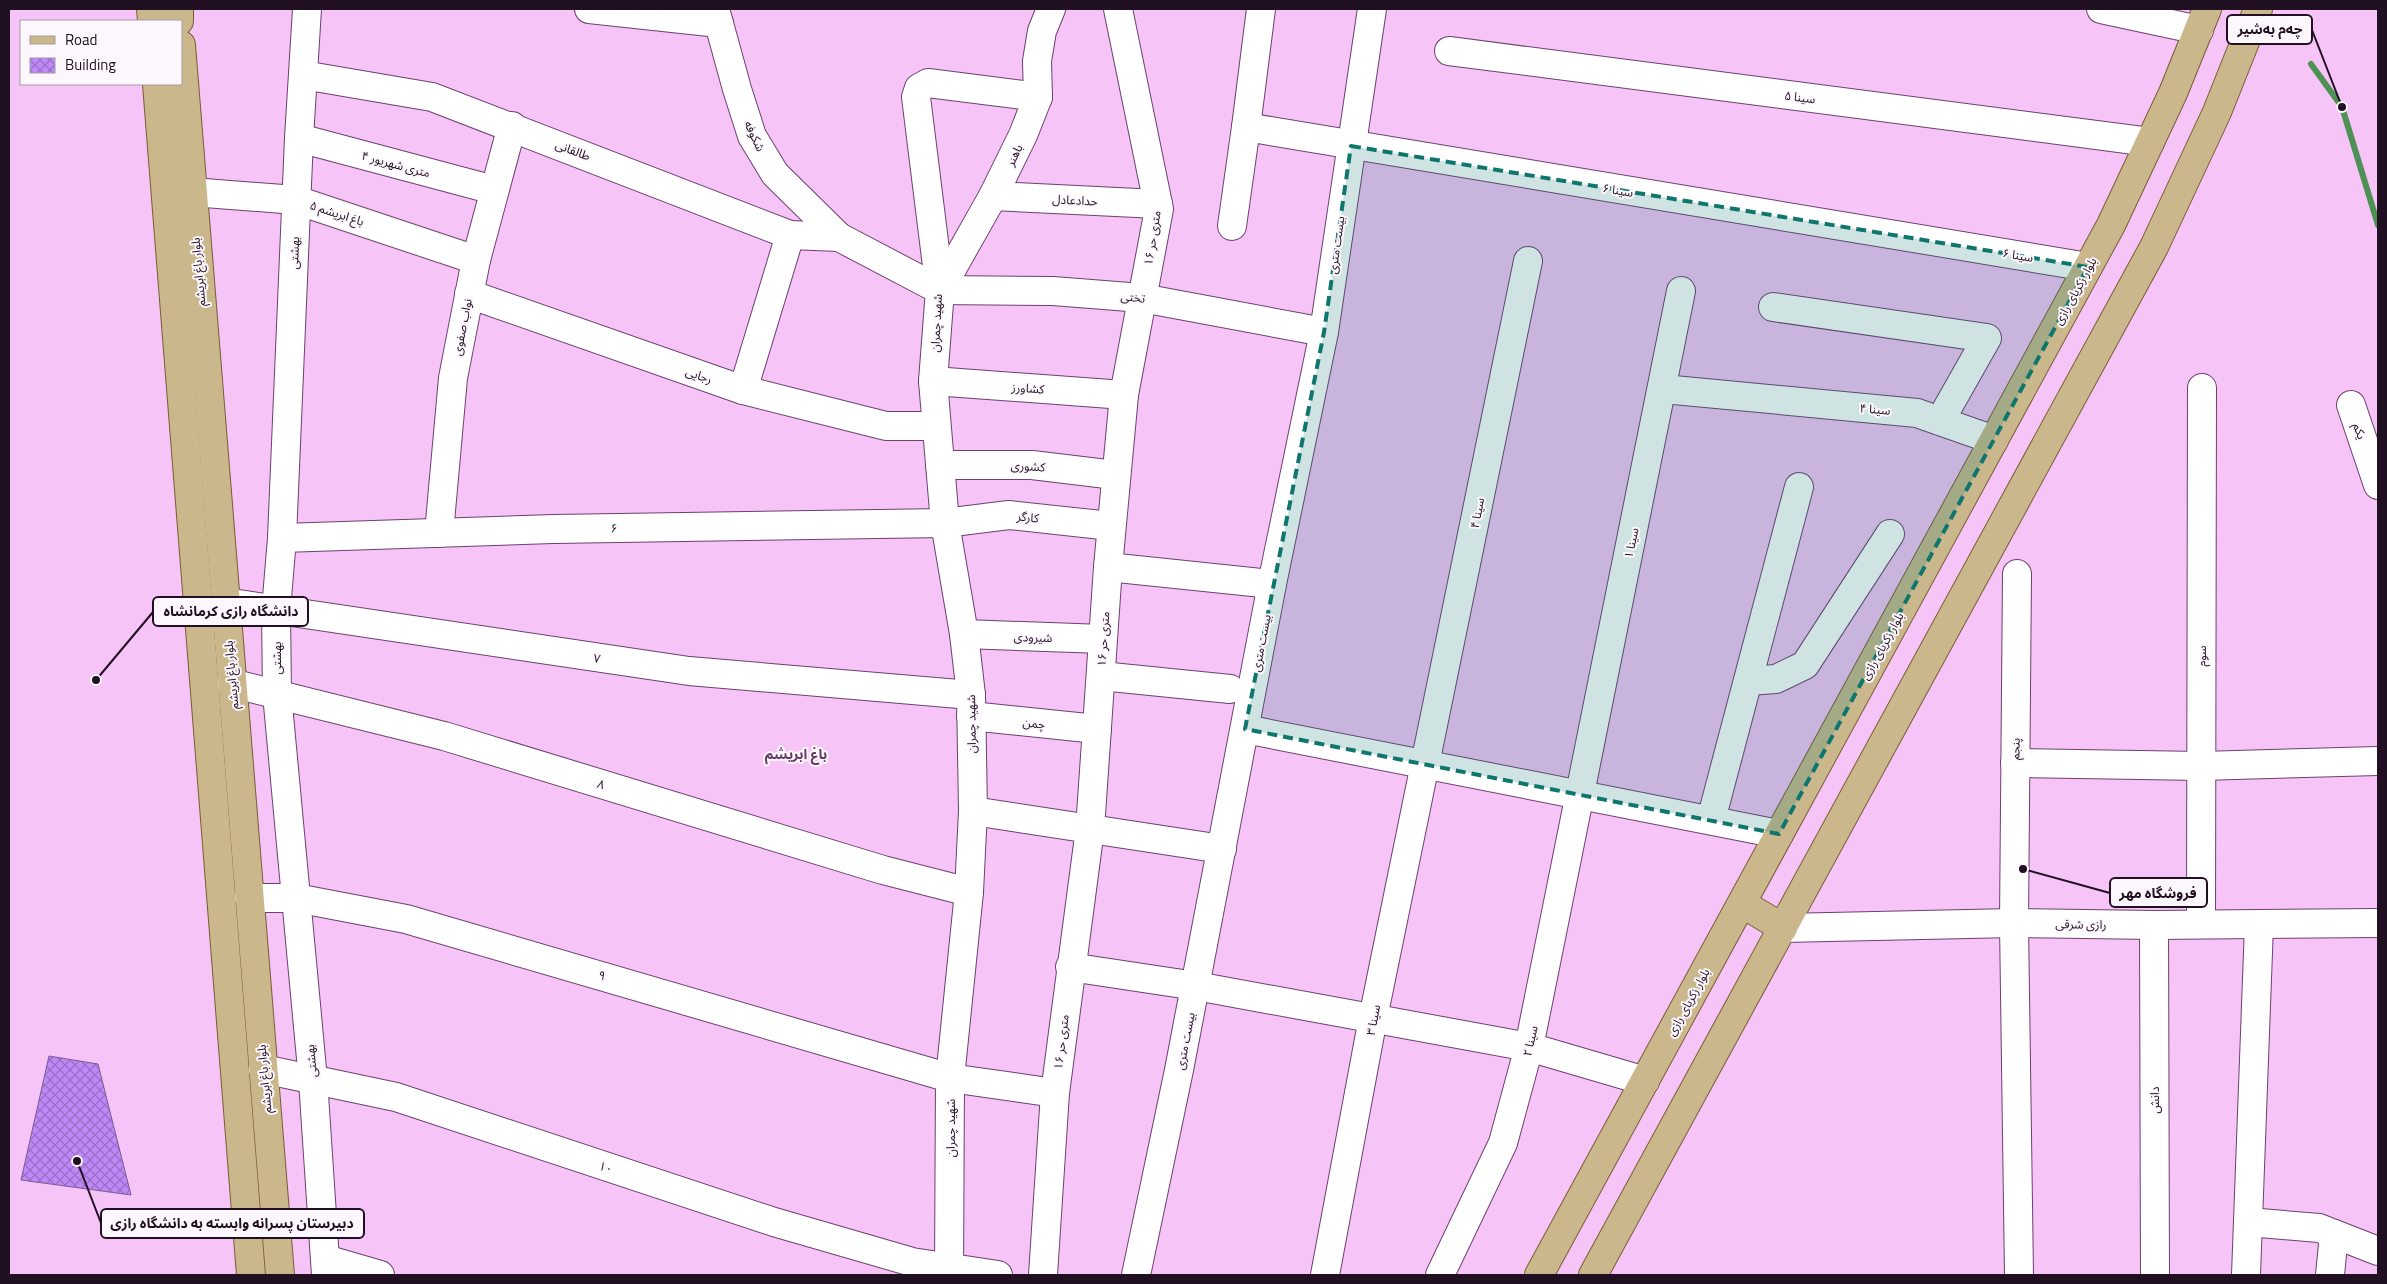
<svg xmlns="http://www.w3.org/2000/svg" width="2387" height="1284" viewBox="0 0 2387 1284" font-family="'Titillium Web','Noto Sans Arabic',sans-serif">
<defs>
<pattern id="building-cross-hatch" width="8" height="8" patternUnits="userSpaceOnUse" patternTransform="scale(1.25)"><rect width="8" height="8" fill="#bf88f7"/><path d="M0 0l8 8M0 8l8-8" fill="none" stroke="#9b6ec8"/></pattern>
</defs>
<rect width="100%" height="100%" fill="#f7c4f8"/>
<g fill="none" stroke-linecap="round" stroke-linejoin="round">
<!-- stream -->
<polyline stroke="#4e9154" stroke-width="6" points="2311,64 2342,107 2378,225"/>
</g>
<!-- building -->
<polygon fill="url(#building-cross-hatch)" stroke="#775c94" points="49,1056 98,1064 131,1195 21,1180"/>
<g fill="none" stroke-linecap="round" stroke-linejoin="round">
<!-- minor casing -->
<g stroke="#6c416e" stroke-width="30">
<g id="minor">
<polyline points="307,9 299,138 282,538 276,610 277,694 313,1080 326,1275"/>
<polyline points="589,9 719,23"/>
<polyline points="715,9 737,89 752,136 775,174 839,237 940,290 933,381 945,523 964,634 971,695 973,811 969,892 950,1078 949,1275"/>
<polyline points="2101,9 2199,30"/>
<polyline points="1449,51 2150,142"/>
<polyline points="303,75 432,97 790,235 839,237"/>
<polyline points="1246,127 1261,9"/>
<polyline points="299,138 494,190"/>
<polyline points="192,192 296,200 476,260"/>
<polyline points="993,196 1158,204"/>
<polyline points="1232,226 1246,127 2088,267"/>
<polyline points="940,290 1053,291 1142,298 1324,332"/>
<polyline points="940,290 916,97 919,88 928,83 1038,97"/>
<polyline points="940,290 993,196 1023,135 1038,97 1037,61 1042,31 1051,9"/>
<polyline points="469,294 743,390 886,426 936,426"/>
<polyline points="1773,307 1987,338 1940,421"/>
<polyline points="933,381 1124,395"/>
<polyline points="1663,389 1917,413 1994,440"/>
<polyline points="743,390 790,235"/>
<polyline points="2351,405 2378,485"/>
<polyline points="940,465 1032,465 1115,475"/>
<polyline points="439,533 453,378 476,260 512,126"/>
<polyline points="282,538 553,529 945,523 1009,515 1111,526"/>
<polyline points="1108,567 1272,584"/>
<polyline points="2017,574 2014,923 2019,1275"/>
<polyline points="225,602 689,671 971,695"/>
<polyline points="964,634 1103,639"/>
<polyline points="1101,676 1230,689"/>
<polyline points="1748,681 1776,679 1805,665 1890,534"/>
<polyline points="231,683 444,736 883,870 969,892"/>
<polyline points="971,716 1097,729"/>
<polyline points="1245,729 1779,834"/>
<polyline points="2015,763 2201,766 2378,761"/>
<polyline points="973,811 1222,849"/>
<polyline points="1711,820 1799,487"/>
<polyline points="249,898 296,898 406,919 950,1078 1055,1093"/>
<polyline points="2201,924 2202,388"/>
<polyline points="2154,925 2155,1275"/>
<polyline points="1783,928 2014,923 2154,925 2378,923"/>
<polyline points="1070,967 1196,986 1529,1047 1645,1081"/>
<polyline points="263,1069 396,1097 774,1222 912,1262 998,1275"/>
<polyline points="2248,1222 2319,1228 2378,1251"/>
<polyline points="325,1259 380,1275"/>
<polyline points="1043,1275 1055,1093 1090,829 1108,567 1124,395 1159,209 1118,9"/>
<polyline points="1136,1275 1179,1070 1272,584 1324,332 1372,9"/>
<polyline points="1325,1275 1373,1018 1528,261"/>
<polyline points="1440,1275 1503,1143 1529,1047 1681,291"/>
<polyline points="2246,1275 2259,925"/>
<polyline points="2330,1275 2334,1234"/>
</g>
</g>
<!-- major casing -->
<g stroke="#785d35" stroke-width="30">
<g id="major">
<polyline points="151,9 152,21"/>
<polyline points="179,9 179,21"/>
<polyline points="181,45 280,1275"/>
<polyline points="157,84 251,1275"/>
<polyline points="1743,904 1783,928"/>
<polyline points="1539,1275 2111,225 2173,93 2207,9"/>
<polyline points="1593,1275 2154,247 2217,112 2258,9"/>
</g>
</g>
<!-- minor -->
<use href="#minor" stroke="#fff" stroke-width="28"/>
<!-- major -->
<use href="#major" stroke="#cab78c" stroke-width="28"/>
</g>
<!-- marked area -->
<path fill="#0f766e" fill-opacity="0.2" stroke="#0f766e" stroke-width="4" stroke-dasharray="10 6" stroke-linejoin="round" d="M1351 146 2088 267 1779 834 1245 729 1324 332Z"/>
<g text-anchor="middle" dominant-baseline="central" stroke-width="4" stroke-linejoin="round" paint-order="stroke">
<!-- street labels -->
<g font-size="12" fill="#210f22" stroke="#fcf7fc">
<text transform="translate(1800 97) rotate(7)">سینا ۵</text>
<text transform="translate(755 136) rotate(65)">شکوفه</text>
<text transform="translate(573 150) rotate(21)">طالقانی</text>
<text transform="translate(1014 155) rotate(-64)">باهنر</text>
<text transform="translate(396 164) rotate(15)">۴ متری شهریور</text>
<text transform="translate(1618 190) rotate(9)">سینا ۶</text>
<text transform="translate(1075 200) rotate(3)">حدادعادل</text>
<text transform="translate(337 213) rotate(18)">باغ ابریشم ۵</text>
<text transform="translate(1152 238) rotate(-81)">۱۶ متری حر</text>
<text transform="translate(1336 245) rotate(-82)">بیست متری</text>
<text transform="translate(294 253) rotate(-88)">بهشتی</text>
<text transform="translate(2018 255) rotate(9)">سینا ۶</text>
<text transform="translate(198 272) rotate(-95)">بلوار باغ ابریشم</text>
<text transform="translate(2075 291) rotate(-61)">بلوار زکریای رازی</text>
<text transform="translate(1133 297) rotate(6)">تختی</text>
<text transform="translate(936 323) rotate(-87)">شهید چمران</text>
<text transform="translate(462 327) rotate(-79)">نواب صفوی</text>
<text transform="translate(699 375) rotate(19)">رجایی</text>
<text transform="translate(1028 388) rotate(4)">کشاورز</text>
<text transform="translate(1875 409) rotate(5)">سینا ۴</text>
<text transform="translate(2360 431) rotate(71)">یکم</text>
<text transform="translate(1028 466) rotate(3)">کشوری</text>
<text transform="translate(1477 513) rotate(-79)">سینا ۴</text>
<text transform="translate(1028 517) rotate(6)">کارگر</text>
<text transform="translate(614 528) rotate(-1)">۶</text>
<text transform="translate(1631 543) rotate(-78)">۱ سینا</text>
<text transform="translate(1033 637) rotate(2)">شیرودی</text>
<text transform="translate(1103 639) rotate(-86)">۱۶ متری حر</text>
<text transform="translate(1261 643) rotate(-79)">بیست متری</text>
<text transform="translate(1882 646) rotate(-61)">بلوار زکریای رازی</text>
<text transform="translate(2201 656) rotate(-90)">سوم</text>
<text transform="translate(276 658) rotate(-90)">بهشتی</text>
<text transform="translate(597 658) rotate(8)">۷</text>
<text transform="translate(231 675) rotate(-95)">بلوار باغ ابریشم</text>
<text transform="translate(1034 723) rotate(6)">چمن</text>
<text transform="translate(971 724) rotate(-91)">شهید چمران</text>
<text transform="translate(2015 749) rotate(-89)">پنجم</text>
<text transform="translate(601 784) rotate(17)">۸</text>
<text transform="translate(2081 924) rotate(1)">رازی شرقی</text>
<text transform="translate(602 975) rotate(16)">۹</text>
<text transform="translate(1688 1002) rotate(-61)">بلوار زکریای رازی</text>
<text transform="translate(1373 1020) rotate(-79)">سینا ۳</text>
<text transform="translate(1185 1041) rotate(-79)">بیست متری</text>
<text transform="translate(1530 1041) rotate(-77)">سینا ۲</text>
<text transform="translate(1061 1042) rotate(-83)">۱۶ متری حر</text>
<text transform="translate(311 1061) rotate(-95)">بهشتی</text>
<text transform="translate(264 1079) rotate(-95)">بلوار باغ ابریشم</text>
<text transform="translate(2154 1100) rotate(-90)">دانش</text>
<text transform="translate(950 1128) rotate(-90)">شهید چمران</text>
<text transform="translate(606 1167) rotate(18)">۱۰</text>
</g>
<!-- neighbourhood labels -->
<g font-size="14" font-weight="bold" fill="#653a67" stroke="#fcf7fc">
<text x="796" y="753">باغ ابریشم</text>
</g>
</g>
<!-- callouts -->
<path fill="none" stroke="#210f22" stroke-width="2" d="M2342 107L2312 30M96 680L153 612M2023 869L2110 893M77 1161L101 1223"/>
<g fill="#210f22" stroke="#fcf7fc" stroke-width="2">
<circle cx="2342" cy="107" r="5"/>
<circle cx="96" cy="680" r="5"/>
<circle cx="2023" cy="869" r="5"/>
<circle cx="77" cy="1161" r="5"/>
</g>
<g fill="#fcf7fc" stroke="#210f22" stroke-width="2">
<rect x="2227" y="15" width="85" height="29" rx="5"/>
<rect x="153" y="597" width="155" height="29" rx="5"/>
<rect x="2110" y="878" width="97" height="29" rx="5"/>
<rect x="101" y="1209" width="263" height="29" rx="5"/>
</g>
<g font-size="14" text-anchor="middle" font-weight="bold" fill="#210f22">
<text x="2270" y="34">چەم بەشیر</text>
<text x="231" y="616">دانشگاه رازی کرمانشاه</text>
<text x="2158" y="898">فروشگاه مهر</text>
<text x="232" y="1228">دبیرستان پسرانه وابسته به دانشگاه رازی</text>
</g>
<!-- border -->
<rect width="2387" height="1284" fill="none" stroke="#210f22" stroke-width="20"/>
<!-- legend -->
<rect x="20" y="20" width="162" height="65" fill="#fcf7fc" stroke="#a49aa5"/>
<rect x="30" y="36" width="25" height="8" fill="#cab78c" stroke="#a49aa5"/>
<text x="65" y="45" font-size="15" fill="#210f22">Road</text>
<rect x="30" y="58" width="25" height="15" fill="url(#building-cross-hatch)" stroke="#a49aa5"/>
<text x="65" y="70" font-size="15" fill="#210f22">Building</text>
</svg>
